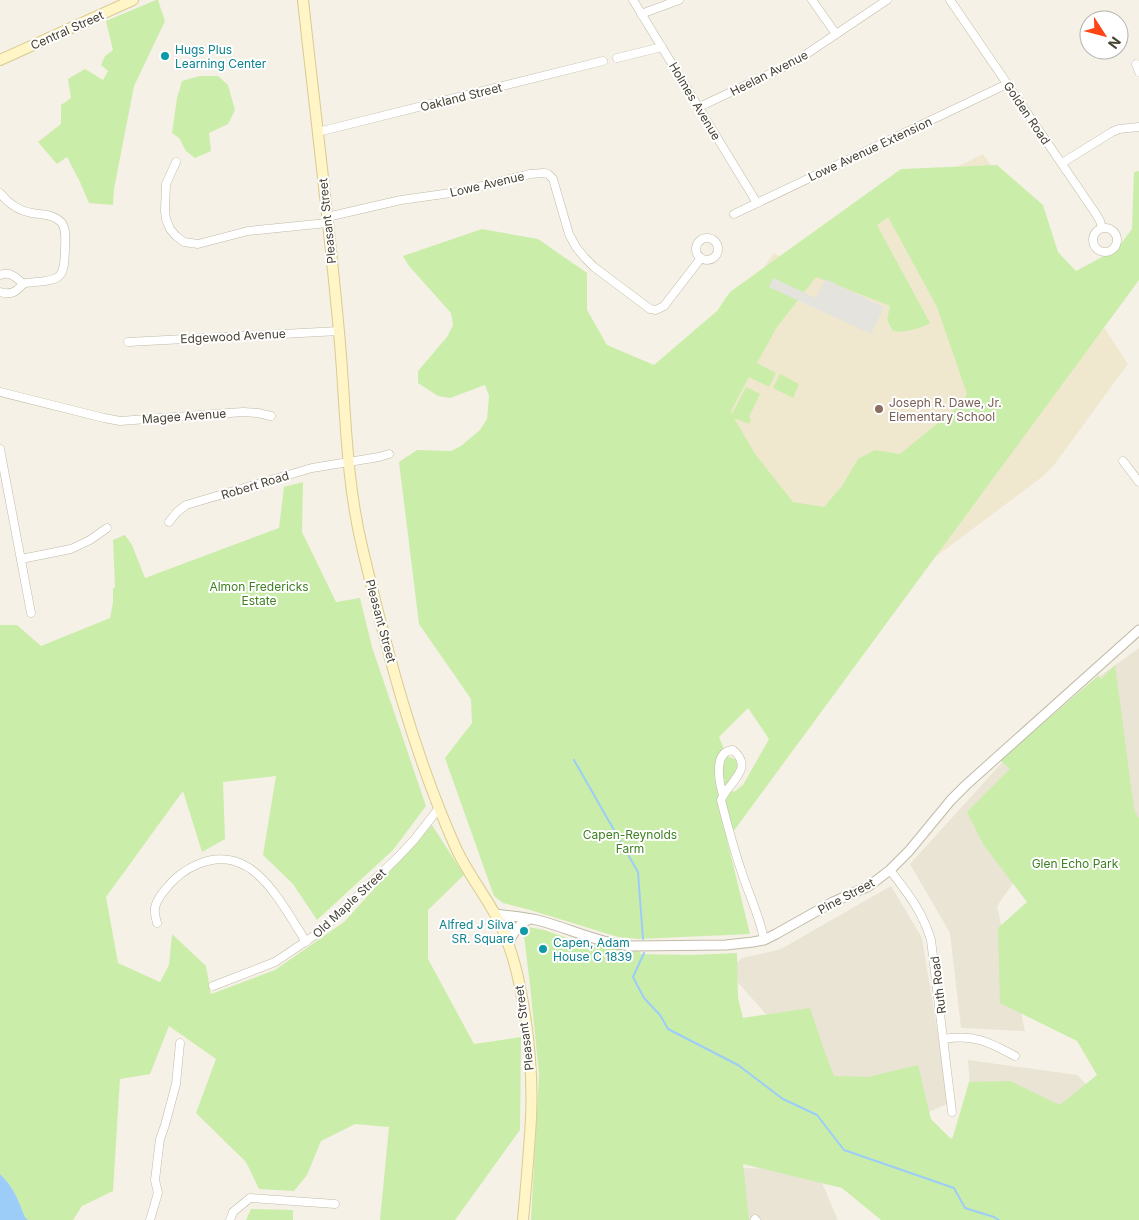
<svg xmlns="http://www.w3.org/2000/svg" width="1139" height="1220" viewBox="0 0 1139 1220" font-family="Inter,sans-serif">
<rect width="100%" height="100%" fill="#f5f1e6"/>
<!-- residential -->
<g fill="#e9e4d3">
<polygon points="1139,648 1139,858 1096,679"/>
<polygon points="1008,756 1024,812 1021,872 997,906 1025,1031 961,1028 950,933 910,864"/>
<polygon points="891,886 922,938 949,1103 874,1137 728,971 742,958 781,949"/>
<polygon points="968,1060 1077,1075 1139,1137 933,1148 973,1125"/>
<polygon points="732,1168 816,1169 838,1220 735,1220"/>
</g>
<!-- education -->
<polygon fill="#efe8ce" points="983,154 1073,280 1128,364 1054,465 1042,477 700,733 631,453 774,253 783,258 800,245"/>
<!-- green -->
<g fill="#cbedaa" fill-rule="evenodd">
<polygon points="156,0 158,0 165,21 134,86 114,189 113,205 89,203 80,182 67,157 57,164 38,142 61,124 61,105 71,98 68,79 85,69 103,80 108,71 101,65 105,56 113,50 106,21"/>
<polygon points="200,76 218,76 228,85 235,110 228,124 209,133 211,151 195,158 186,151 179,138 172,133 177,98 182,81"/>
<path d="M997 165 1043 205 1058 252 1076 271 1117 249 1132 229 1134 172 1139 171V280L727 840 750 934 638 939 618 937 530 910 503 903 494 896 445 758 472 723 471 699 419 624 399 462 417 450 451 451 461 446 480 430 487 419 489 396 485 385 450 398 438 396 418 383V371L447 337 453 325 451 313 409 266 403 256 482 229 538 239 587 273V310L607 345 654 365 717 311 730 292 901 169ZM888 217 937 307 967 394 960 405 900 454 875 450 858 459 842 486 824 507 793 502 755 454 734 418 749 424 751 419 749 417 760 394 746 387 732 414 731 411 749 377 769 387 776 373 757 363 777 327 816 277 890 306 887 320 893 331C901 334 922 328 930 323L877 225ZM748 708 769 739 743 785 734 792 729 789 737 772 739 761 727 756 719 737Z"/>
<polygon points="780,374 799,384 793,398 773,388"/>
<path d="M303 482 302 532 336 602 360 598 372 647 426 806 393 850 317 920 293 884 263 855 276 776 223 782 225 839 202 852 183 791 106 897 118 963 160 982 169 965 172 934 206 966 211 994 275 970 344 922 432 825 464 875 428 910V959L474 1044 521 1037 520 1130 455 1220H380L389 1127 355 1124 321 1141 307 1175 294 1191 259 1189 246 1162 196 1113 216 1059 169 1026 150 1074 120 1079 113 1191 82 1206 73 1220H28L25 1217C18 1200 14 1187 0 1174V625H17L41 646 110 618 113 602V588L115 587 113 540 125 535 132 545 145 578 279 528 284 487Z"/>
<polygon points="1115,665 1134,809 1139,819 1139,1220 881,1220 842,1188 743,1164 749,1220 531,1220 539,1074 530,985 525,944 523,932 528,927 544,930 582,943 582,942 641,952 639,954 692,955 737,953 738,998 743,1018 810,1008 824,1050 834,1076 868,1077 918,1065 931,1119 952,1140 969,1082 1010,1081 1060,1105 1097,1075 1077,1041 1000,1003 998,928 1027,902 983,844 967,812 1010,769 1000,760 1099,675 1100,680"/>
<polygon points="251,1209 293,1210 293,1220 246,1220"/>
</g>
<!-- parking -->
<polygon fill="#e5e3de" points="773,278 816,298 825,279 884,307 871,334 769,287"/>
<!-- water -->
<path fill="#9ccdf8" d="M0 1174C14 1187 18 1200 25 1217L28 1220H0Z"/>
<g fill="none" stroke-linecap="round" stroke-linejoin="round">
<!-- stream -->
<g stroke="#9ccdf8" stroke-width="2">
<polyline points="574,760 638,872 643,939"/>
<polyline points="644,953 633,977 644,998 660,1015 668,1029 738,1065 783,1099 817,1115 844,1150 954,1188 965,1208 994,1217 999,1220"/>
</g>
<!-- minor casing -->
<g stroke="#c1baa7" stroke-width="9">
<g id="minor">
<polyline points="633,0 757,203"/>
<polyline points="812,0 836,34"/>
<polyline points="950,0 1096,214 1100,221 1102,228"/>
<polyline points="641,14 679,0"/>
<polyline points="617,58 662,47"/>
<polyline points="1136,64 1139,72"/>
<polyline points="699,107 793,63 887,0"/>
<polyline points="318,132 603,61"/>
<polyline points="176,162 166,184 165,211 166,219 170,229 176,236 184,242 198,244 248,231 327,223"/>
<polyline points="1062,163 1112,132 1119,129 1139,127"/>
<path d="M0 193C8 203 19 211 32 213 43 215 53 214 61 222 67 229 65 240 65 248 64 275 64 280 35 282 32 283 26 282 24 284 21 285 20 288 18 289 13 294 6 294 0 292"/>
<polyline points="734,214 1007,84"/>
<polyline points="327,217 401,200 458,192 530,174 544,173 548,174 553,179 569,234 576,247 585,258 594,267 650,309 656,310 664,306 701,258"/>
<circle cx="1105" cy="240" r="12"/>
<circle cx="707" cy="249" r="11"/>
<path d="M0 275C10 271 17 278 23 284"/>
<polyline points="128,342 339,331"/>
<polyline points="0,392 104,418 120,421 243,412 258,413 271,416"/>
<polyline points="0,449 31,613"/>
<polyline points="1123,461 1139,482"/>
<polyline points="169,522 177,512 186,505 312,468 379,457 389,454"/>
<polyline points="21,559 71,549 90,540 107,528"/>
<path d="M723 795C719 782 713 751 733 750 755 769 729 781 721 800 727 823 733 847 741 870 748 893 760 916 764 940"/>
<path d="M890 870C908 894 922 910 931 940L952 1112"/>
<path d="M157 923C156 918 154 913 155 908 156 901 160 896 164 891 182 867 215 850 244 865 269 877 291 918 306 942"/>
<polyline points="213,986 275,962 321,931 398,857 414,840 439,808"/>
<path d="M944 1039C974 1034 989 1042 1015 1056"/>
<polyline points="755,1219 756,1220"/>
<polyline points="150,1220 158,1193 155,1180 160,1139 165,1125 176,1084 180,1043"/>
<polyline points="230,1220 233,1212 250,1198 335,1204"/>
</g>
</g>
<!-- tertiary casing -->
<g stroke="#c1baa7" stroke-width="11">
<g id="tertiary">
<path d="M495 914C509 916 524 917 537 920 569 928 598 943 631 946L726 945 753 942 764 940 776 934 833 902 869 886 890 870 909 851 951 800 966 785 1139 630"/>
<path d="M508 945C512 933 518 925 529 919"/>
</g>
</g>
<!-- secondary casing -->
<g stroke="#d9cb91" stroke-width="12">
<g id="secondary">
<path d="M303 0C315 111 329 221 339 332 346 407 345 478 363 551 387 651 413 752 455 846 466 871 483 892 496 916 507 936 514 959 519 982 528 1025 533 1074 531 1119 529 1153 526 1187 523 1220"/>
<polyline points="0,60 133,0"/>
</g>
</g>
<!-- minor -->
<use href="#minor" stroke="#fff" stroke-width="8"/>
<!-- tertiary -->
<use href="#tertiary" stroke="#fff" stroke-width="9"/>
<!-- secondary -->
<use href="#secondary" stroke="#fff5c6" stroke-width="10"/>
</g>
<!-- markers -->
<g fill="#0f9aa8" stroke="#fff" stroke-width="2">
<circle cx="165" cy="56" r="5"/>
<circle cx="524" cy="931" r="5"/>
<circle cx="543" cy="949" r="5"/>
</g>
<circle fill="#8d6e63" stroke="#fff" stroke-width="2" cx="879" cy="409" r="5"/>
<g text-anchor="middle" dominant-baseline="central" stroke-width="4" stroke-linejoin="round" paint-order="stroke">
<!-- street labels -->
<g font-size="12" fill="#484234" stroke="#fff">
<text transform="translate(67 30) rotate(-24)">Central Street</text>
<text transform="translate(769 73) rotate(-27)">Heelan Avenue</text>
<text transform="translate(461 97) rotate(-14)">Oakland Street</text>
<text transform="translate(695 101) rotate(59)">Holmes Avenue</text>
<text transform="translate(1027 113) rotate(56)">Golden Road</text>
<text transform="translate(870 149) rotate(-25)">Lowe Avenue Extension</text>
<text transform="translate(487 184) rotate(-13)">Lowe Avenue</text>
<text transform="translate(327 221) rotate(-96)">Pleasant Street</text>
<text transform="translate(233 336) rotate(-3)">Edgewood Avenue</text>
<text transform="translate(184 416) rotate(-4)">Magee Avenue</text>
<text transform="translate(255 485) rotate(-17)">Robert Road</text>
<text transform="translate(381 621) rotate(75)">Pleasant Street</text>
<text transform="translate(846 896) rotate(-28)">Pine Street</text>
<text transform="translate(349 903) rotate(-43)">Old Maple Street</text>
<text transform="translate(938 985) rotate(-97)">Ruth Road</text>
<text transform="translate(524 1028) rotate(-97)">Pleasant Street</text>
</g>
<!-- culture labels -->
<g font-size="12" fill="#0d838f" stroke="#fff" text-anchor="start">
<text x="175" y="49">Hugs Plus<tspan x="175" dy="14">Learning Center</tspan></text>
<text x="514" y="924" text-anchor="end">Alfred J Silva<tspan x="514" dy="14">SR. Square</tspan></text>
<text x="553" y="942">Capen, Adam<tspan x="553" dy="14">House C 1839</tspan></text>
</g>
<!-- education labels -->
<g font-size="12" fill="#785e54" stroke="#fff" text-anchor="start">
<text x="889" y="402">Joseph R. Dawe, Jr.<tspan x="889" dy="14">Elementary School</tspan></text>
</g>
<!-- park labels -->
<g font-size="12" fill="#3f8021" stroke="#fff">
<text x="259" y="586">Almon Fredericks<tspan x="259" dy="14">Estate</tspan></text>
<text x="630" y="834">Capen-Reynolds<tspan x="630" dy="14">Farm</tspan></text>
<text x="1075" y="863">Glen Echo Park</text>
</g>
</g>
<!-- north arrow -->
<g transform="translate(1104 35) rotate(126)"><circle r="24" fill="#ffffff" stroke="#b6b3ae"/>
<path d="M0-4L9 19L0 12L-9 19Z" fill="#ff4513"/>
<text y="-8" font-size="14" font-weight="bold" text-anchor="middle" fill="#484234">N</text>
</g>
</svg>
